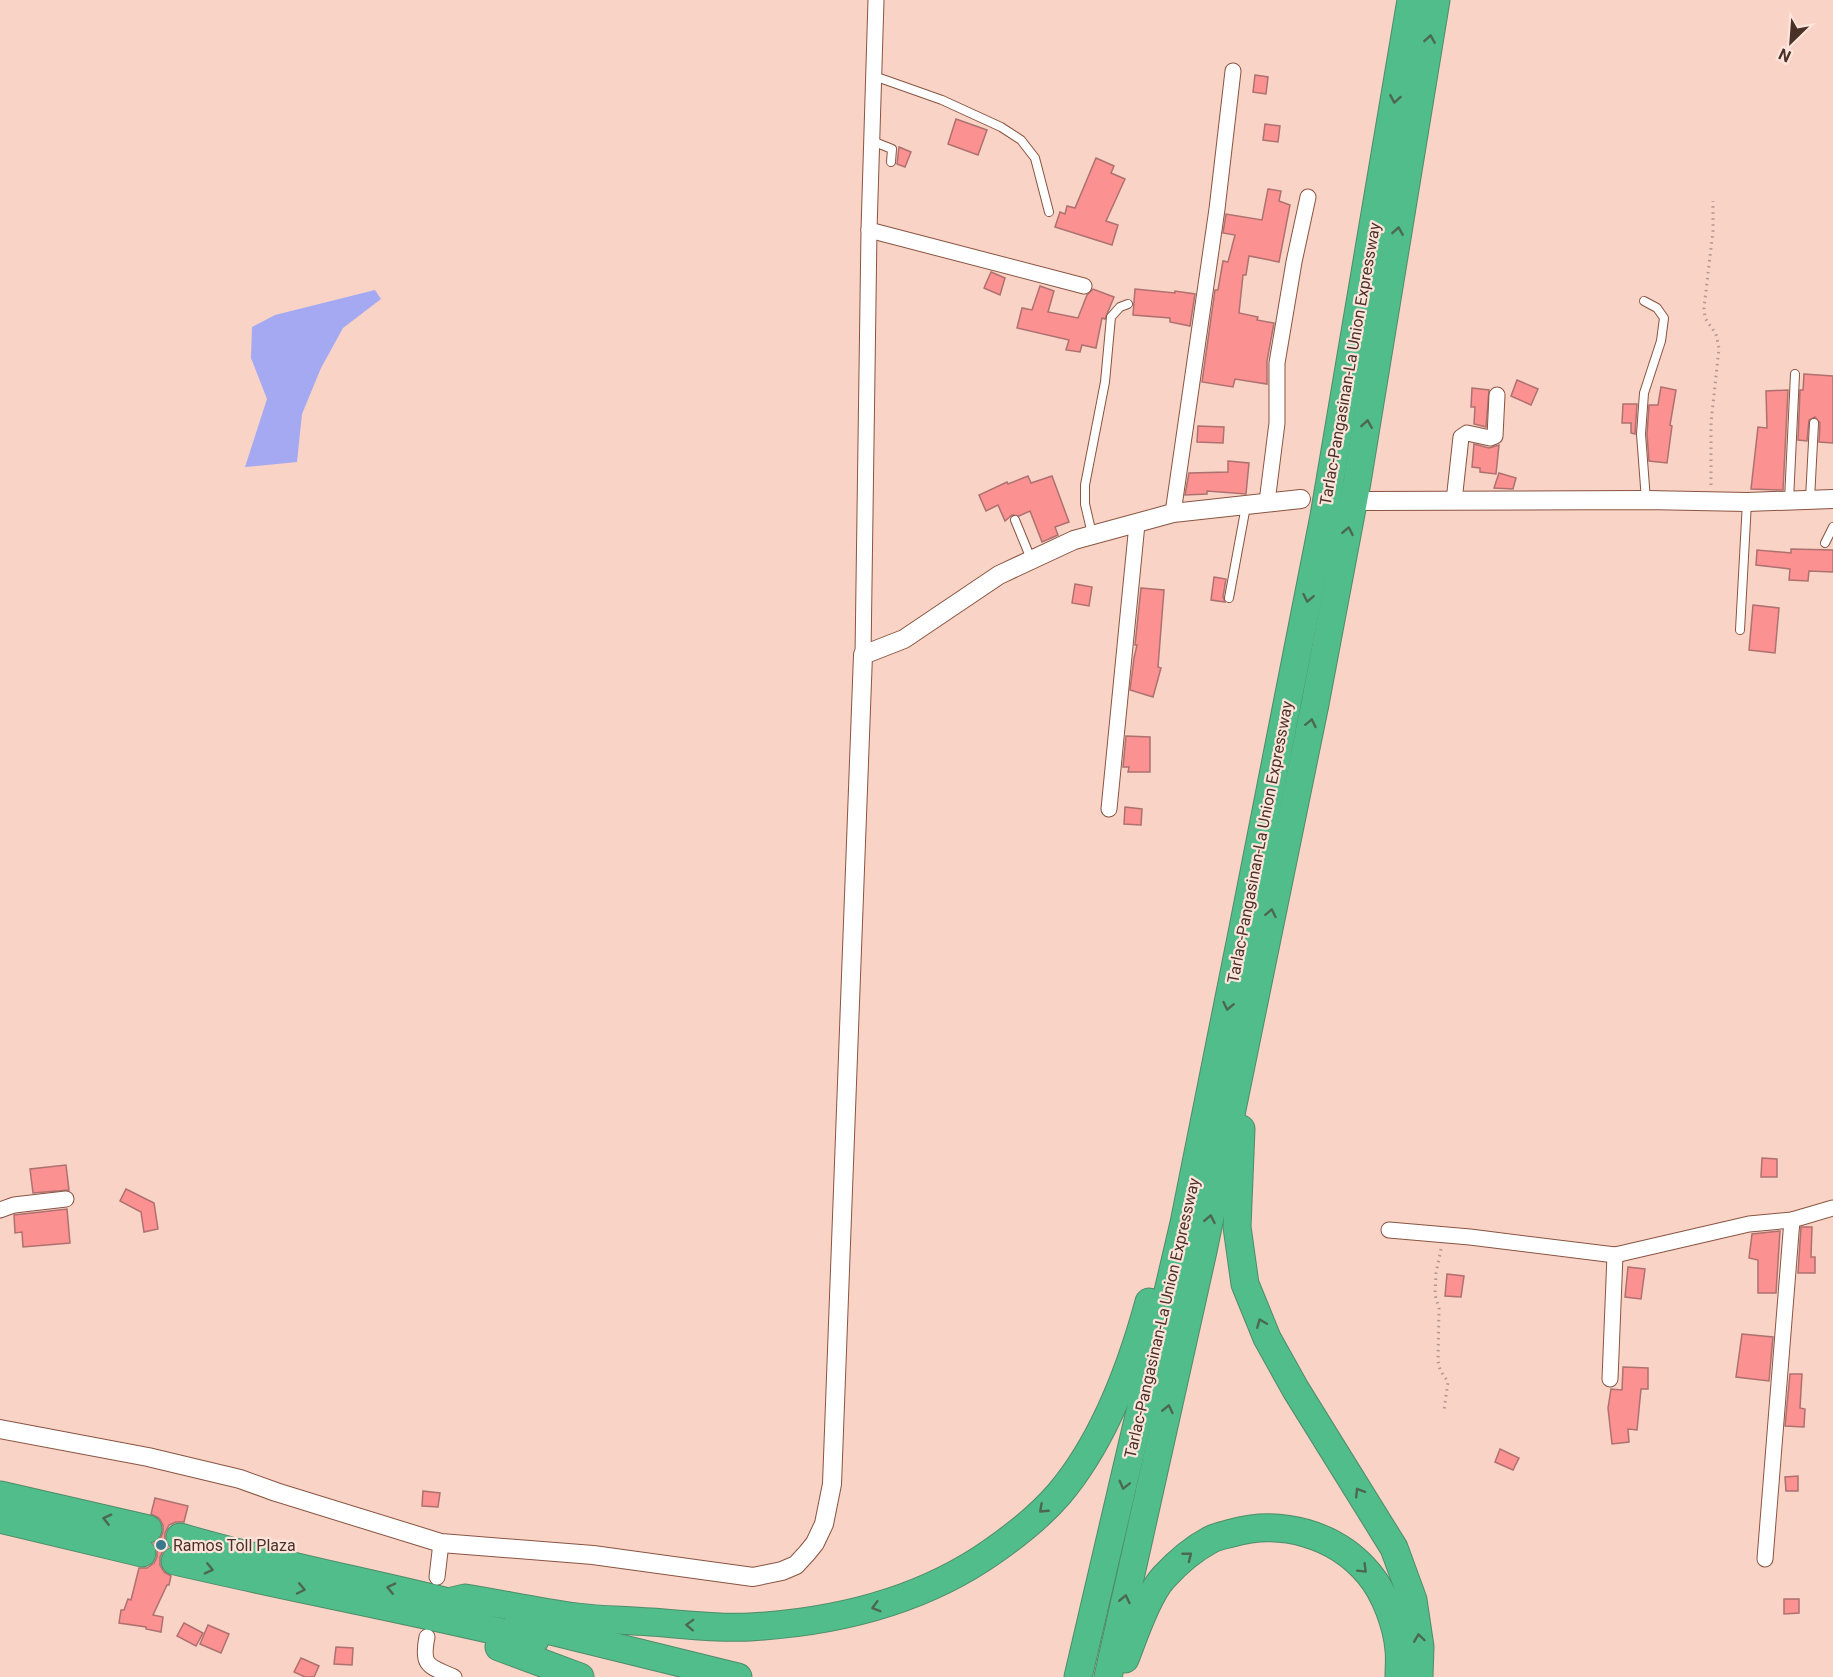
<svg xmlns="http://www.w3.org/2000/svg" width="1833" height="1677" viewBox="0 0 1833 1677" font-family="Roboto,sans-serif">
<rect width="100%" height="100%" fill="#f9d3c6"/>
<!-- water -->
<polygon fill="#a4a9f1" points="375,290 381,299 343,328 321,368 302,414 297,462 245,467 267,399 251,358 252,327 275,315"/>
<!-- building -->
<g fill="#fb9191" stroke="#ae7170" stroke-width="1.5">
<polygon points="1255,75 1268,77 1266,94 1253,92"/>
<polygon points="956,119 987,130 978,155 948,144"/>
<polygon points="1265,124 1280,126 1278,142 1263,140"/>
<polygon points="899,147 911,152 905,167 897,164"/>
<polygon points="1096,158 1114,166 1111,173 1125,179 1106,221 1118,225 1112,245 1055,227 1060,212 1065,214 1067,206 1075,208"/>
<polygon points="1268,189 1281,191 1279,201 1290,205 1279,262 1249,256 1246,275 1243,275 1239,313 1258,317 1257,320 1274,323 1267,361 1267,384 1235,379 1233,387 1202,382 1215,290 1218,290 1223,261 1228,262 1235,235 1223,233 1226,214 1262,220"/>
<polygon points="991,272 1005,278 1000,295 984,288"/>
<polygon points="1040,286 1054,291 1048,312 1078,318 1087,295 1093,289 1114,297 1105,319 1102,318 1096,348 1082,345 1080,352 1066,350 1069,340 1017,328 1022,308 1032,310"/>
<polygon points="1135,289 1175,293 1175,291 1195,294 1190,326 1170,322 1170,318 1133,315"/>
<polygon points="1804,374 1833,376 1833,443 1819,442 1820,423 1815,417 1809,420 1807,441 1798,440 1800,390 1803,390"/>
<polygon points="1517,380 1538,389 1531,405 1511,396"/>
<polygon points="1661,387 1676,390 1670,425 1672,426 1667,463 1649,461 1647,434 1649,405 1658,405"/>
<polygon points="1472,388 1489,390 1486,427 1474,424 1475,407 1471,407"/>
<polygon points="1788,390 1783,490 1751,489 1758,427 1767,428 1766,391"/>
<polygon points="1623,404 1637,404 1635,434 1631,433 1631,423 1622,423"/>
<polygon points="1198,426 1224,427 1223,443 1197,442"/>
<polygon points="1474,444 1489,448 1499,445 1496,474 1480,472 1480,468 1472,467"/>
<polygon points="1228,461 1249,463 1246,494 1207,491 1207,494 1185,495 1189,473 1228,472"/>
<polygon points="1499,473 1516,478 1513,489 1494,488"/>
<polygon points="1028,476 1031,483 1052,476 1069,522 1055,527 1058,535 1042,542 1030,511 1019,516 1012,515 1005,521 998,505 986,511 979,495 1007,482 1008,484"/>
<polygon points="1791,549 1833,550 1833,572 1809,571 1808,581 1789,580 1790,569 1756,565 1757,550 1791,553"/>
<polygon points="1214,577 1226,579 1223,597 1225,602 1211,600"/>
<polygon points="1075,584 1092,587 1089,606 1072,603"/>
<polygon points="1141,588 1164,590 1158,667 1161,668 1153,697 1130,690 1134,658 1137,645 1135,645"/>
<polygon points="1753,605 1779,608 1775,653 1749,650"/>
<polygon points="1126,736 1150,737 1150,772 1128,772 1129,767 1123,767"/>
<polygon points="1125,807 1142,809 1141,825 1124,824"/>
<polygon points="1762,1158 1777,1159 1777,1177 1761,1177"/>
<polygon points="66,1165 69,1190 33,1193 30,1169"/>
<polygon points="126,1189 154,1203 158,1229 144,1232 141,1212 120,1201"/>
<polygon points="67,1209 70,1243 23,1247 22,1232 15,1233 14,1215"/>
<polygon points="1801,1227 1812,1227 1811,1257 1815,1257 1815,1273 1798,1273"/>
<polygon points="1780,1231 1776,1293 1758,1293 1758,1260 1749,1258 1752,1234"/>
<polygon points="1628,1267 1645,1269 1641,1299 1625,1297"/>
<polygon points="1447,1274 1464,1276 1461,1297 1445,1296"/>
<polygon points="1742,1334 1773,1337 1769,1381 1736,1377"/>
<polygon points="1623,1367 1648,1368 1648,1389 1641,1389 1637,1430 1628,1429 1629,1442 1612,1444 1608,1408 1611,1389 1622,1390"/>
<polygon points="1790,1374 1802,1374 1800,1408 1805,1409 1804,1427 1785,1426"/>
<polygon points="1500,1449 1519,1458 1513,1470 1495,1462"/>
<polygon points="1798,1476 1798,1491 1786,1491 1785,1477"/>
<polygon points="423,1491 440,1493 438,1507 422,1506"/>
<polygon points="155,1498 188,1506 184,1522 176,1522 169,1525 165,1533 165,1540 168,1547 163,1551 160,1557 160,1565 164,1572 171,1576 169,1585 167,1585 153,1615 163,1617 161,1632 146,1629 146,1627 119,1623 121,1610 124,1610 128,1599 131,1600 139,1568 147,1568 154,1563 157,1557 157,1549 154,1543 160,1539 163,1532 163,1525 159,1518 151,1514"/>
<polygon points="1784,1599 1799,1599 1799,1613 1784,1614"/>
<polygon points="184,1623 203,1633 196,1646 177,1636"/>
<polygon points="208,1625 229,1634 221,1653 200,1644"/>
<polygon points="336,1647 353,1648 352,1665 334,1664"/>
<polygon points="301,1658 319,1666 314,1677 305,1677 294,1672"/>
</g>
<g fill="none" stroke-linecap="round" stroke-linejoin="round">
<!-- service casing -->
<g stroke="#8a5441" stroke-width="10">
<g id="service">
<polyline points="874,76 942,100 1001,127 1021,140 1035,158 1049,212"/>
<polyline points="872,141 892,149 891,162"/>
<polyline points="1644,301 1657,308 1664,318 1661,341 1644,393 1641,434 1646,500"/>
<polyline points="1810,499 1814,423"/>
<polyline points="1789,500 1795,374"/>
<polyline points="1015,520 1031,559"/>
<polyline points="1092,534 1085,504 1085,485 1105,382 1111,317 1120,307 1128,304"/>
<polyline points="1825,543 1833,527"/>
<polyline points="1229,598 1246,506"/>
<polyline points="1740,630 1747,502"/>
</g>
</g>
<!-- minor casing -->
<g stroke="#8a5441" stroke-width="17">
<g id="minor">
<polyline points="869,230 1084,286"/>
<polyline points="1454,501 1461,437 1467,433 1490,438 1495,436 1497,395"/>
<polyline points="1267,502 1277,423 1277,363 1294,262 1308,197"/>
<polyline points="1173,513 1217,209 1233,71"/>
<polyline points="863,655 869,230 876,0"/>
<polyline points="1109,809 1137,524"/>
<polyline points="0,1210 14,1205 66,1199"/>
<polyline points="1389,1230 1470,1237 1615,1255 1749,1224 1792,1220 1833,1208"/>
<polyline points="1610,1379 1615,1255"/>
<polyline points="1765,1559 1792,1220"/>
<polyline points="437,1577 441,1543"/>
<path d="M427 1637C421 1667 429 1666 454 1677"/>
</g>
</g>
<!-- tertiary casing -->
<g stroke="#8a5441" stroke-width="20">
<g id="tertiary">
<polyline points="1366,501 1646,500 1747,502 1833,499"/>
<polyline points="0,1429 148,1457 240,1479 276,1492 441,1543 593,1555 753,1577 782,1571 796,1565 807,1553 815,1543 824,1524 832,1484 863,655 904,639 999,575 1074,540 1173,513 1301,499"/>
</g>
</g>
<!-- motorway casing -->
<g stroke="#4e8c68" stroke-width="29">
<g id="motorway">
<polyline points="1241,1129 1237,1227 1245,1284 1267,1338 1296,1390 1394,1548 1413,1600 1420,1647 1419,1677"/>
<polyline points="0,1495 148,1529"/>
<polyline points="0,1519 142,1553"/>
<path d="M180 1537C268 1563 359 1580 448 1602L463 1610"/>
<path d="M175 1561C295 1589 416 1611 535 1640"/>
<path d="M448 1602 465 1598C502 1604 540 1612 577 1617 601 1620 626 1620 650 1622 682 1624 717 1629 750 1627 837 1622 921 1602 993 1551 1016 1535 1040 1516 1059 1494 1103 1442 1131 1368 1149 1302"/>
<polyline points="518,1623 738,1677"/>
<polyline points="499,1647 580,1677"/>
<path d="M1125 1659C1134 1636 1148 1594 1164 1577 1177 1563 1193 1549 1210 1540 1217 1536 1225 1535 1232 1533 1280 1519 1336 1534 1369 1574 1385 1593 1397 1625 1399 1650 1400 1658 1399 1668 1399 1677"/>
<polyline points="1078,1677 1184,1223 1243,928 1324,516 1411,0"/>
<polyline points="1108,1677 1203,1251 1315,704 1357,482 1436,0"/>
</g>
</g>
<!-- path -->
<g stroke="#b6958a" stroke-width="3" stroke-dasharray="1.5 4.5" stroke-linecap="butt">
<polyline points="1711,485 1711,423 1719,348 1716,334 1705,318 1704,308 1713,231 1713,201"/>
<polyline points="1441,1249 1436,1273 1435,1295 1439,1308 1438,1361 1440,1370 1448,1382 1444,1410"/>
</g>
<!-- service -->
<use href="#service" stroke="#fff" stroke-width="8"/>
<!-- minor -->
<use href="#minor" stroke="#fff" stroke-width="15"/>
<!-- tertiary -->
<use href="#tertiary" stroke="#fff" stroke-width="18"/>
<!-- motorway -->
<use href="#motorway" stroke="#50bd8b" stroke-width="27"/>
</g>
<!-- one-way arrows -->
<defs><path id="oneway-chevron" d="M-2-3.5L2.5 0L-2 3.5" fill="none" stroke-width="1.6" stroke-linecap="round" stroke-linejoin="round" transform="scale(1.5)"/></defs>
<g stroke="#4c6950">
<use href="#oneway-chevron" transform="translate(1430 39) rotate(-81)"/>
<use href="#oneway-chevron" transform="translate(1395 99) rotate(100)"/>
<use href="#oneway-chevron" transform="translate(1398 231) rotate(-81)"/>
<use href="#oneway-chevron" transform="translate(1367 424) rotate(-81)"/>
<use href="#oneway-chevron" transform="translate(1348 531) rotate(-79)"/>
<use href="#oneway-chevron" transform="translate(1308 598) rotate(101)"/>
<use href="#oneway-chevron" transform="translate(1311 723) rotate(-78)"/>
<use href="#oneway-chevron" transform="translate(1271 913) rotate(-78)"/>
<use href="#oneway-chevron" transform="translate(1228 1006) rotate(102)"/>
<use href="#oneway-chevron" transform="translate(1210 1219) rotate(-79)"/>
<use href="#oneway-chevron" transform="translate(1261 1323) rotate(-112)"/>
<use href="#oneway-chevron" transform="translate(1168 1409) rotate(-77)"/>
<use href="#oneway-chevron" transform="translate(1124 1485) rotate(104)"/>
<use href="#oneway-chevron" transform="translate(1359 1492) rotate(-122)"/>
<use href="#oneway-chevron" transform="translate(1043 1509) rotate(137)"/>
<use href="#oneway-chevron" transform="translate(107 1519) rotate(-166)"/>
<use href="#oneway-chevron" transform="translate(1188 1556) rotate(-38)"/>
<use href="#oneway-chevron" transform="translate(209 1569) rotate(13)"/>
<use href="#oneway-chevron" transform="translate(1363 1569) rotate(45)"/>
<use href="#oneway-chevron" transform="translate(391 1588) rotate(-167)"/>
<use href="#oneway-chevron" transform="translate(301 1589) rotate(12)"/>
<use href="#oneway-chevron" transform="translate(1125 1599) rotate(-77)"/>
<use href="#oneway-chevron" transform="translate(876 1607) rotate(164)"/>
<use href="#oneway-chevron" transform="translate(690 1625) rotate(-178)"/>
<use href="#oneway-chevron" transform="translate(1419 1638) rotate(-98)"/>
</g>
<!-- markers -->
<circle fill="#38798c" stroke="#fee4db" stroke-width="2" cx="161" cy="1545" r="6"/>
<g text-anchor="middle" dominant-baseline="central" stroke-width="4.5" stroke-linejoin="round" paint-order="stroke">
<!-- street labels -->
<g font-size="16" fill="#4a3128" stroke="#fee4db">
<text transform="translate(1350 364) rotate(-80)">Tarlac-Pangasinan-La Union Expressway</text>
<text transform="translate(1260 842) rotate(-79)">Tarlac-Pangasinan-La Union Expressway</text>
<text transform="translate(1162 1318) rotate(-77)">Tarlac-Pangasinan-La Union Expressway</text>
</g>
<!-- poi labels -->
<g font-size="16" fill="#4a3128" stroke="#fee4db" text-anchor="start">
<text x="173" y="1545">Ramos Toll Plaza</text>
</g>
</g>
<!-- north arrow -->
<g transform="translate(1791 42) rotate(205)" stroke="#fee4db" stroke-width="4.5" paint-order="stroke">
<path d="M0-4.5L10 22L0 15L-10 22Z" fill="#4a3128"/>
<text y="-9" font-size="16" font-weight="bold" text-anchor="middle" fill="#4a3128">N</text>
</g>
</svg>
